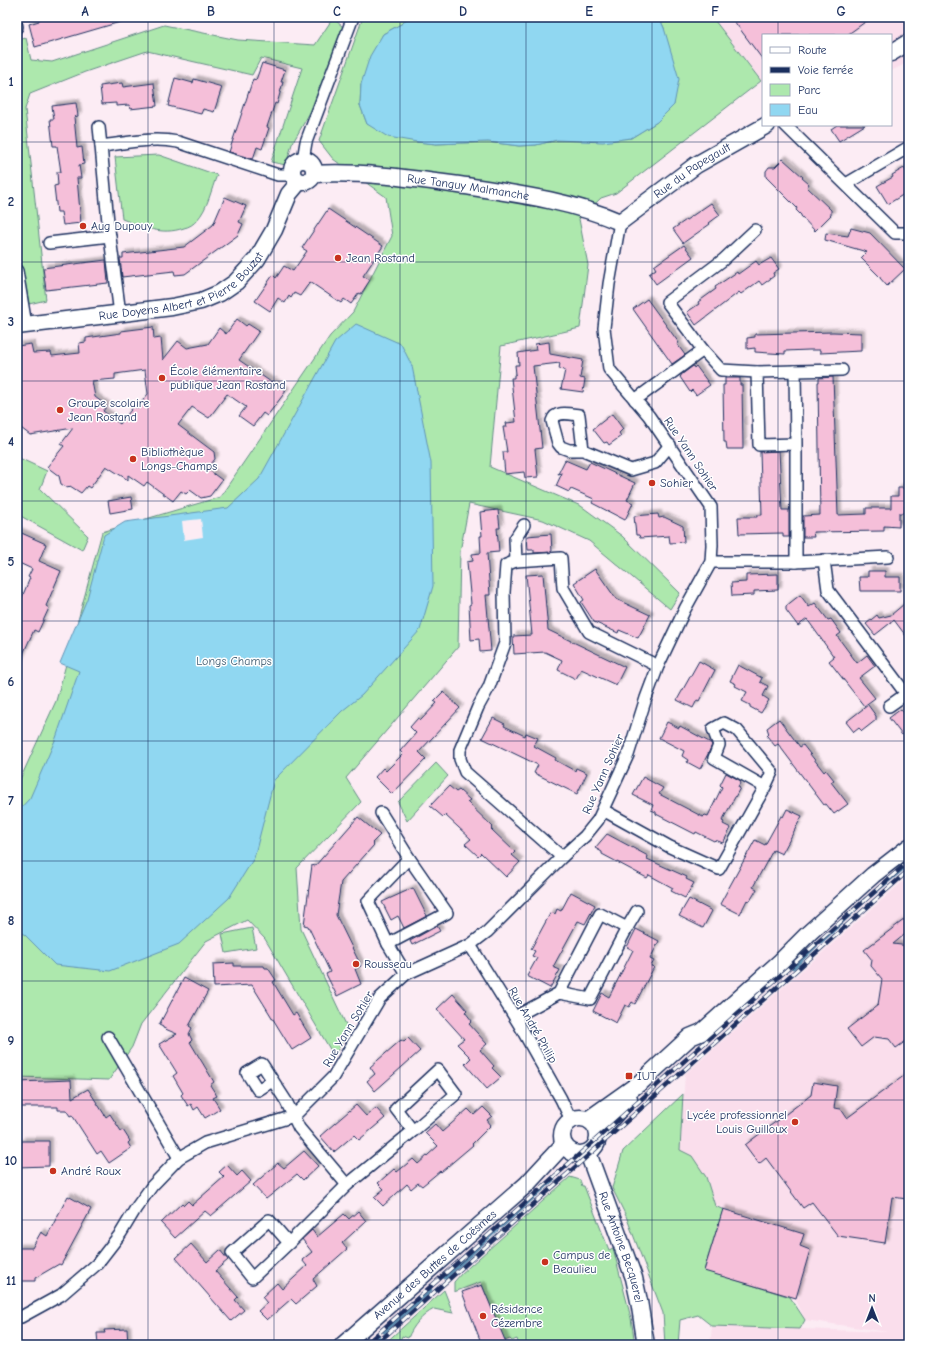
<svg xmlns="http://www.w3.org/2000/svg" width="926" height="1362" viewBox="0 0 926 1362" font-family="'Comic Neue',sans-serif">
<defs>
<filter id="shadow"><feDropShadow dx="3.5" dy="-3.5" stdDeviation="1" flood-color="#0004"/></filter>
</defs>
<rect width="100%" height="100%" fill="#fcecf4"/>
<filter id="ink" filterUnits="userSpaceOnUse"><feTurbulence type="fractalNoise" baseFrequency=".025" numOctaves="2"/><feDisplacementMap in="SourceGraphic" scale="8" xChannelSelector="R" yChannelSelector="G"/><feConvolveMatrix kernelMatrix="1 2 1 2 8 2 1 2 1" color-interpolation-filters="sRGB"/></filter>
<g filter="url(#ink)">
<!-- built -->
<g fill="#fadeec">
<polygon points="712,17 909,17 909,62 891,71 891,35 763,35 763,83"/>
<polygon points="909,876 909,1345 710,1345 712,1326 888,1332 805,1320 795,1298 704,1271 723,1208 715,1206 706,1177 680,1150 685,1074"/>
</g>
<!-- green -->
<g fill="#ade8ad" stroke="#648c86">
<polygon points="363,17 408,17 403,23 383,34 361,84 360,105 367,124 417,142 436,144 488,142 519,146 536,145 557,140 631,138 657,122 674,105 664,28 659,17 712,17 761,81 616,193 601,198 579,219 588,265 580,328 501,346 490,467 581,506 622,536 680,593 670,609 589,541 543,520 469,504 460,552 458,647 346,778 361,802 297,868 301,929 349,1031 334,1056 265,939 247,920 206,941 141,1024 132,1047 109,1080 17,1077 17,786 56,701 102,532 220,497 330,336 353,312 392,236 386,197 333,159 319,141"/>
<polygon points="333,18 344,28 317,100 292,144 286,165 271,162 302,68 261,58 252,75 147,51 85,72 30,94 25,109 46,300 29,304 17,241 17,40 26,38 31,60 52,62 164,25 238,40 315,45"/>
<path d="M159 155 217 175C211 190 208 208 197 220 194 224 189 227 184 228 161 236 144 227 122 219L115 157Z"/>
<polygon points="17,457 47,471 40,489 88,536 82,550 17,514"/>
<polygon points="436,763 448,776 407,821 398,802"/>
<polygon points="252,928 256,948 226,953 222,934"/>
<polygon points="683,1094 680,1150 692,1156 706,1177 715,1206 724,1210 723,1210 704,1270 790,1297 805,1320 800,1329 712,1326 698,1315 680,1320 678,1345 665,1345 663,1313 626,1216 612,1188 623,1151"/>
<polygon points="570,1177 580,1180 582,1186 584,1186 609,1250 613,1248 631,1318 635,1345 519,1345 517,1339 512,1341 510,1339 505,1341 481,1282 454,1292 454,1282 461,1274"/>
<path d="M444 1290 453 1313 434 1309C422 1315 413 1326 408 1338L402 1336 398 1345H383Z"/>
</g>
<!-- water -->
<g fill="#90d7f1" stroke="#6194b6">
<polygon points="408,17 659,17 664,28 679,79 674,105 657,122 631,138 603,142 557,140 536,145 519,146 488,142 436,144 417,142 388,137 367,124 360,105 361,84 370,56 383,34 403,23"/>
<polygon points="356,324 401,344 412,366 431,463 433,586 420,630 362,695 342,711 274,780 254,858 229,898 179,944 110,971 55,965 25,935 17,930 17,812 30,798 56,738 79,671 60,663 87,599 104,535 125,522 228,508 259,479 335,342"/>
</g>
<!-- pier -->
<polygon fill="#fcecf4" points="201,519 203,537 184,540 182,521"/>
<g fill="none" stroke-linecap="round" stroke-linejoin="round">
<!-- stream -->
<g stroke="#6194b6" stroke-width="4.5">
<polyline points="871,895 909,863"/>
<polyline points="821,941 866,899"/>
<polyline points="793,967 816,945"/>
<polyline points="501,1226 553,1179"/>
<polyline points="445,1277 497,1229"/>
<polyline points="384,1331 430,1290"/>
<polyline points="368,1345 378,1336"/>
</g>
</g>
<!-- building -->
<g fill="#f5bfd9" stroke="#1b2f5e" fill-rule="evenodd" filter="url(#shadow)">
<polygon points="38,17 126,17 127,20 35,47 29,24 39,21"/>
<polygon points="731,17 872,17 847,35 763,35 763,60"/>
<polygon points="262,63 285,70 281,82 283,82 277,104 275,103 267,127 269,128 262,149 257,147 253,159 229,152 253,79 256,80"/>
<polygon points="175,78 193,83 194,79 222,87 214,112 203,109 201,114 168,106"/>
<polygon points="122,83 123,87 154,83 157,106 130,109 129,105 116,106 116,103 102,104 100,86"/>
<polygon points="76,103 78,116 74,117 77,148 82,147 84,164 79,165 81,178 77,178 81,223 63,225 61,212 57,212 54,186 58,185 57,172 61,172 57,146 53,146 50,119 54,119 52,106"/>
<polygon points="837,125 865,125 839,141 831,129"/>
<polygon points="783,159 803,177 802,178 809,184 807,187 831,210 831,215 815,231 801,216 801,215 796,210 797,208 766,177 766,171 769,167 775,167"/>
<polygon points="904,168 909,176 909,191 888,204 877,186 893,177 892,175"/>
<polygon points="225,197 246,206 239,222 243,224 238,235 185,274 175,275 174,271 122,277 120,258 123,258 123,254 184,247 213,225"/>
<polygon points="711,203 720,215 709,223 710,224 683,243 673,229"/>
<polygon points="328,209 383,246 363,276 370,280 361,294 359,293 351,304 344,299 341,303 310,282 300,296 294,293 291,298 289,296 285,303 278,298 270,311 255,301 273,275 276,278 284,266 293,271 307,251 302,248"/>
<polygon points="851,228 870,233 905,269 887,286 880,278 880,277 861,258 867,252 825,240 826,233 848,236"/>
<polygon points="684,245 693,257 656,284 649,274 656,269 654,266"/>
<polygon points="771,258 779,269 773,273 774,276 762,285 759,281 741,294 739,292 696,325 687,312 699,304 698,302 716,289 715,287 737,272 738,274 756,261 759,265"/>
<polygon points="106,260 108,283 46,290 43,268"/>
<polygon points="647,299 679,343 677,344 685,355 672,364 633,309"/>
<path d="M237 319 246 326 248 324 259 331 239 360 271 382 272 381 286 391 267 416 263 413 253 426 239 416 246 407 227 394 209 418 192 407 178 425 214 452 215 459 207 469 222 480 210 496 201 498 190 490 186 494 181 491 173 501 147 482 144 486 128 475V480L106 466 90 488 87 486 81 493 70 486 68 488 61 484 59 476 47 467 64 446 61 444 73 428 30 435 17 425V346L31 344 33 353 51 352 52 356 80 353 79 343 86 342V338L121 333V331L153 327 154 339 161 338 163 360 178 341 187 348 208 344 219 328 226 334ZM145 370 148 394 137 408 134 406 120 424 103 411 107 406 95 397 92 381 115 379V374Z"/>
<polygon points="833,332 861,333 861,351 820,353 820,350 809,350 785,351 785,354 755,352 755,348 747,349 747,338 755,337 755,334"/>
<polygon points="549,342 550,354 583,360 580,378 585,379 583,392 561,389 565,370 559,369 560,363 533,366 542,448 535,449 538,477 525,478 524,472 505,474 503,452 507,452 503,427 507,427 506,423 516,422 511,378 514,378 514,375 516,374 515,365 519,365 518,353 536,350 535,344"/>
<polygon points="693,366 694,368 696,366 710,385 696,395 692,390 690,392 680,377 681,376 681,375"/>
<polygon points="833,377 838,515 866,514 866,508 891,508 891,496 898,496 898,488 909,488 909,506 905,506 905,513 899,513 899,527 884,526 884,531 813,532 814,537 803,537 803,516 820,515 818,382 819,382 819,378"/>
<polygon points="725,378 740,378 740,385 742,385 743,449 727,449 726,442 724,442 723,385 725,385"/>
<polygon points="612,414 623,429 619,433 621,436 609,445 607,442 604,443 593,429"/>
<polygon points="779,451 782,510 789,510 789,537 783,537 783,533 739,534 738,517 757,517 757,515 762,515 760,452"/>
<polygon points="565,460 586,469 590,462 635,483 627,500 633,503 625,520 592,503 594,499 571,489 569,492 556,486 562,473 558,474"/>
<polygon points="131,497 133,509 110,513 108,501"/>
<polygon points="498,510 500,528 497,528 499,552 487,553 490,595 486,595 491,651 480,652 479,639 471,640 469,605 471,604 467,562 473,561 472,554 481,553 480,536 482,536 480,512"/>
<polygon points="658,514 659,518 664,517 683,526 684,542 670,543 669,536 640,538 639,535 636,535 634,516"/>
<polygon points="17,531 46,544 39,561 61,571 46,606 49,608 38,632 34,630 17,667 17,609 30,578 28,577 32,569 17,562"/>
<polygon points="551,534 552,552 534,553 534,550 528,550 527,536"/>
<polygon points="595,569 616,599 650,615 638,638 619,630 618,633 594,622 581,602 584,600 574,583"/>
<polygon points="868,571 885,571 885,577 900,577 900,591 860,591 859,577 868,577"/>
<polygon points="543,574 548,630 625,667 616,685 581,669 576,679 558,670 562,660 545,652 514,654 513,636 532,635 526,575"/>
<polygon points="778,574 778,590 754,591 754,595 732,596 731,583 746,582 746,575"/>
<polygon points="800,595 809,607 815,603 828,620 831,619 841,633 837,636 857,663 867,655 875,666 859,678 875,698 864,706 829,661 834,657 807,619 798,626 786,610 786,606"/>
<polygon points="904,604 909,610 909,640 894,620 875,635 866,624 877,615 879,618 891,615"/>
<polygon points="699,661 715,670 699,701 697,700 693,708 677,700"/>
<polygon points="738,665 762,678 760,682 768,686 763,696 769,700 761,713 750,707 750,705 742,701 747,692 735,686 736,684 730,681"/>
<polygon points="443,692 460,708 419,752 426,759 392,794 375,777 383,768 386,771 403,754 400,751 416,733 410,727 418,718 421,720 437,703 434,701"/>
<polygon points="868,705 876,716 876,720 862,731 859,728 854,732 846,722"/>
<polygon points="901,709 909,720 909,730 902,735 889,718"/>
<polygon points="493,718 505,724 504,726 525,736 526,733 538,738 534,746 556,758 555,760 575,771 576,768 587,773 577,794 534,773 538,765 482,738"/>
<polygon points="779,719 800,747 803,745 824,772 826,770 834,780 831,782 848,804 834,814 826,804 824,805 778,744 775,746 767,736 769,734 767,728"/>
<polygon points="667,722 679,728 680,726 711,743 712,745 708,754 700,769 687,762 688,760 682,756 684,751 659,738"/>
<polygon points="726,773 741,781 738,787 740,788 722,821 724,822 723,824 731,828 723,843 715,840 714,841 696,832 695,834 656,814 656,812 651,810 653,805 633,795 643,777 663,788 659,794 703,817 705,815 708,816 722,787 720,785"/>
<polygon points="449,786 456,792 459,790 470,800 467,802 493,827 491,829 515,852 512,855 520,862 506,877 481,853 478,856 465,844 471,839 445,815 443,817 430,806"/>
<polygon points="787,809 802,816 782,854 773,850 753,887 757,889 750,901 747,900 740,914 720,904 755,840 765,845 781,816 783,817"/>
<polygon points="358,817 380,835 372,843 374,845 341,882 336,915 361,966 355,969 361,984 337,996 326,974 330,972 308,926 304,925 312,865 315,866"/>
<polygon points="607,834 648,856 647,859 687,877 686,879 694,883 685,898 671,891 673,888 649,875 647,878 602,854 602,852 595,848"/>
<polygon points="413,888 427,916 404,928 398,916 391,920 382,902"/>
<polygon points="571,892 595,905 585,924 578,921 553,967 560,970 550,988 527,976 537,958 532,956 535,951 531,949 551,912 555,914 557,909 561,911"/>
<polygon points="689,899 712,911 703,928 679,916"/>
<polygon points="909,916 909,931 893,944 909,946 909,1039 896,1048 889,1039 874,1037 861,1047 847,1029 878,1005 882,979 871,966 872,960 864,950"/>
<polygon points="437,926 440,931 412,945 410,941"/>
<polygon points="636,929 659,941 650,959 654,961 651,966 654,967 635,1004 632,1002 629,1007 625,1005 616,1023 593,1011 602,993 609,997 633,950 627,947"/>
<polygon points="234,963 234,966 264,966 265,968 268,968 276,980 273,982 293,1015 296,1013 311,1038 292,1050 252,985 214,987 213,964"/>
<polygon points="184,978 208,991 189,1026 192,1028 189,1034 192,1040 190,1042 214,1082 210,1085 217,1096 213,1098 220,1109 205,1118 198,1107 194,1110 191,1104 188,1106 181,1095 183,1093 173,1076 177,1073 159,1044 177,1034 163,1028 163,1027 159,1025"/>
<polygon points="453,994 467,1010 465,1012 472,1021 469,1024 487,1044 480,1050 494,1066 492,1068 501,1077 487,1089 465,1064 471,1058 457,1044 464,1039 437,1009"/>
<polygon points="408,1038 420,1051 375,1091 367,1081 375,1074 370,1067 401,1040 404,1042"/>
<polygon points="909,1072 909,1183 907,1199 892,1197 885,1243 838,1236 812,1202 803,1208 766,1158 759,1164 745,1145 811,1095 813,1082 837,1086 834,1108 841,1109 847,1118"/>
<polygon points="71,1080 72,1098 88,1089 106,1117 110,1114 121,1131 123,1130 130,1141 128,1143 131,1148 109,1163 101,1151 97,1154 72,1115 70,1116 66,1110 58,1110 58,1107 19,1107 18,1082"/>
<polygon points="356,1105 366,1116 376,1108 385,1118 359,1140 354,1135 334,1152 320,1136"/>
<polygon points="483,1107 492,1116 487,1120 491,1125 472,1144 473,1145 441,1172 440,1171 422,1186 418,1183 411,1189 407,1184 383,1206 374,1197 384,1189 378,1183 394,1169 397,1172 413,1159 418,1164 438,1146 425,1133 435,1124 442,1132 468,1109 474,1115"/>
<polygon points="21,1141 49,1141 49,1166 17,1167 17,1144 21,1144"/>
<polygon points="304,1151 318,1166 303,1180 297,1174 266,1199 253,1185 278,1163 284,1168"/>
<polygon points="227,1165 237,1176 242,1171 251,1181 211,1216 205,1211 175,1238 161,1223 182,1203 184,1205 188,1201 192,1205 224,1177 219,1172"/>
<polygon points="68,1196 91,1209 61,1265 59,1264 35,1278 35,1281 17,1281 17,1248 32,1248 41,1232 47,1236"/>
<polygon points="723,1209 804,1234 800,1246 810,1250 796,1298 704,1271"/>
<polygon points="358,1211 366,1221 342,1243 347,1249 313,1279 317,1286 296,1304 291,1299 267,1320 258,1311 267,1303 262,1297 277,1283 282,1289 307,1266 302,1260 312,1252 302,1239 312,1230 317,1237 344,1214 349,1219"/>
<polygon points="191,1244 207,1262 220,1250 228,1260 215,1271 238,1297 235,1300 244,1310 231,1321 176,1258"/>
<polygon points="482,1285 507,1345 482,1345 462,1292"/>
<polygon points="127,1329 128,1345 98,1345 97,1333 105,1333 104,1330"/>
</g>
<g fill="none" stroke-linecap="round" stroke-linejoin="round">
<!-- street casing -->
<g stroke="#1b2f5e" stroke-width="14">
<g id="street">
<polyline points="17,26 17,27"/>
<polyline points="785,125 895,233 909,233"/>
<polyline points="99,127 101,146"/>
<polyline points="303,160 306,142 353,17"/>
<polyline points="846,184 909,147"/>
<polyline points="755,230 723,260 667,302 703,350 721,370 757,372"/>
<polyline points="49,243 110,236"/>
<polyline points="17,271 26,325"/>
<path d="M120 314 108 222 101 146C127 143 152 137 178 142L278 175H292"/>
<polyline points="795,371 842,370"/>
<polyline points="635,400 703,350"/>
<polyline points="796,444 759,445 757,372 795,371 796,444 796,562 888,557"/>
<path d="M583 450 579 415C570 414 555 410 552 421L558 443 561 447 569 450H583L631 470 655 463 670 445"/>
<polyline points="824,560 828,590 906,694 889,706"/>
<polyline points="516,561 515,539 524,525"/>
<polyline points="711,562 796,562"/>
<polyline points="603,810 670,847 719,869 765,787 714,758 719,745 713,729 724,723 737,730 772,772 765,787"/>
<polyline points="381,813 409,858 447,913 388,944 406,974"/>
<polyline points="562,857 465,772 460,759 460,750 478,707 489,687 505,643 504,592 506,565 516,561 561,558 563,588 589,632 658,666"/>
<polyline points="627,928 637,911"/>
<polyline points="388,944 368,901 409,858"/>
<polyline points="470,945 519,1024 561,1099 571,1120"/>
<polyline points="515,1017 559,993 590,999 627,928 600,914 559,993"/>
<polyline points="108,1037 179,1158"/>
<polygon points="438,1070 456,1094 413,1131 396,1109"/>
<polyline points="272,1081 258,1090 247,1073 262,1064 286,1101 299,1128 347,1185"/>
<polygon points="269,1220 289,1243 252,1278 232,1253"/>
<polyline points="289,1243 347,1185 413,1131"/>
<polyline points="17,1317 21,1317 61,1295 97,1264 121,1233 136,1208 152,1186 179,1158 205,1143 294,1116 333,1077 380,998 406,974 470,945 487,932 562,857 585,836 598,820 628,755 646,698 658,666 685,609 711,562 712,545 711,507 649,416 609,369 604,328 609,284 620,222"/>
</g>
</g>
<!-- secondary casing -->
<g stroke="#1b2f5e" stroke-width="19">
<g id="secondary">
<polyline points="891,53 909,42"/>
<circle cx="303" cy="171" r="11"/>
<path id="s1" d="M314 174C364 171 415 179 466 186 518 194 571 201 620 222L696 165 767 125"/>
<path id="s2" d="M17 326 172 307 201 301 220 293 236 282 257 259 274 230 289 194 299 182"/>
<circle cx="580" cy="1136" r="18"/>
<polyline points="589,1119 641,1082 690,1037 702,1032 781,961 810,932 873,875 909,847"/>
<polyline points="598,1133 629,1099"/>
<path id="s3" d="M588 1153 634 1278 639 1301 646 1345"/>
<path id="s4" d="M343 1345 527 1184 563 1145"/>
</g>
</g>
<!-- street -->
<use href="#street" stroke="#fff" stroke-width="11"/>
<!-- secondary -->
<use href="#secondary" stroke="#fff" stroke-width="16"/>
<!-- rail casing -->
<g stroke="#1b2f5e" stroke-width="4.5">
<g id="rail">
<polyline points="365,1345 909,861"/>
<polyline points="375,1345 909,870"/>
</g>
</g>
<!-- rail -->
<use href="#rail" stroke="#fff" stroke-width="3" stroke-dasharray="9" stroke-linecap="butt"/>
</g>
</g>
<!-- grid -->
<path fill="none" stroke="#1b2f5e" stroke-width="1" stroke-opacity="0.55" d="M148 17V1345M274 17V1345M400 17V1345M526 17V1345M652 17V1345M778 17V35M778 125V1345M17 142H909M17 262H909M17 381H909M17 501H909M17 621H909M17 741H909M17 861H909M17 981H909M17 1100H909M17 1220H909"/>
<!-- markers -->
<g fill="#c8321e" stroke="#fff" stroke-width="1.5">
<circle cx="83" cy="226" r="4"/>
<circle cx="338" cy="258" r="4"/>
<circle cx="162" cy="378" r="4"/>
<circle cx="60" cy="410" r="4"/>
<circle cx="133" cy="459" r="4"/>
<circle cx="652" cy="483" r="4"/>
<circle cx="356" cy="964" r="4"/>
<rect x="625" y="1072" width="8" height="8" rx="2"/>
<circle cx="795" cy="1122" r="4"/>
<circle cx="53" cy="1171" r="4"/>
<circle cx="545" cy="1262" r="4"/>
<circle cx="483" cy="1316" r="4"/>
</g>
<g text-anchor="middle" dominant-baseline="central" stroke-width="3" stroke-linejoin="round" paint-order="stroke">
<!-- street labels -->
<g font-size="12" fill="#1b2f5e" stroke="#fff">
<text stroke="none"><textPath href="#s1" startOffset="400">Rue du Papegault</textPath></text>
<text stroke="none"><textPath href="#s1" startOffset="155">Rue Tanguy Malmanche</textPath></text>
<text stroke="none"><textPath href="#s2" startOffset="173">Rue Doyens Albert et Pierre Bouzat</textPath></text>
<text transform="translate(691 454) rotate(56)">Rue Yann Sohier</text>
<text transform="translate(603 774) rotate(-66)">Rue Yann Sohier</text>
<text transform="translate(533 1025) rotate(60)">Rue André Philip</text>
<text transform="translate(348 1029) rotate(-59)">Rue Yann Sohier</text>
<text stroke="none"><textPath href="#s3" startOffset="100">Rue Antoine Becquerel</textPath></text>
<text stroke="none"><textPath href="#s4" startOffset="122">Avenue des Buttes de Coësmes</textPath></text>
</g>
<!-- poi labels -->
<g font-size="12" fill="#1b2f5e" stroke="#fff" text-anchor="start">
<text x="91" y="226">Aug Dupouy</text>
<text x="346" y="258">Jean Rostand</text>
<text x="170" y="371">École élémentaire<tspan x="170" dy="14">publique Jean Rostand</tspan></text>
<text x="68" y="403">Groupe scolaire<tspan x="68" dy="14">Jean Rostand</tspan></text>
<text x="141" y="452">Bibliothèque<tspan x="141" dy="14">Longs-Champs</tspan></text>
<text x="660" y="483">Sohier</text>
<text x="364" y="964">Rousseau</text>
<text x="637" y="1076">IUT</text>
<text x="787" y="1115" text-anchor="end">Lycée professionnel<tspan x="787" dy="14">Louis Guilloux</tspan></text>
<text x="61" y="1171">André Roux</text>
<text x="553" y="1255">Campus de<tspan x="553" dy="14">Beaulieu</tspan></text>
<text x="491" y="1309">Résidence<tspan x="491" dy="14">Cézembre</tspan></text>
</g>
<!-- park labels -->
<g font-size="12" fill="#405d72" stroke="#fff">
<text x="234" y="661">Longs Champs</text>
</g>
</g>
<!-- margin -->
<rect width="926" height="1362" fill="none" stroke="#fff" stroke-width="44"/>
<!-- legend -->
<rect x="762" y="34" width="130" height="92" fill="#ffffff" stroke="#a4acbf"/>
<rect x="770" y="47" width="20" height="6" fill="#ffffff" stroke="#a4acbf"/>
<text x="798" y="54" font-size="12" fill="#1b2f5e">Route</text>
<rect x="770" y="67" width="20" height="6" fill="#1b2f5e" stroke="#a4acbf"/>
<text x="798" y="74" font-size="12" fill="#1b2f5e">Voie ferrée</text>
<rect x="770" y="84" width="20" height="12" fill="#ade8ad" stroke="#a4acbf"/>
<text x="798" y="94" font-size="12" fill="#1b2f5e">Parc</text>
<rect x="770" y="104" width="20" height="12" fill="#90d7f1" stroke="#a4acbf"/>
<text x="798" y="114" font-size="12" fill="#1b2f5e">Eau</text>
<!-- north arrow -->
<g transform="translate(872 1308)" stroke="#ffffff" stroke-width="3" paint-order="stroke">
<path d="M0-3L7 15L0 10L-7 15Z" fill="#1b2f5e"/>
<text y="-6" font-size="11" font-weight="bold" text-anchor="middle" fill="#1b2f5e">N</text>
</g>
<rect x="22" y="22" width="882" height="1318" fill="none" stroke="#1b2f5e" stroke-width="1.5"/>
<g font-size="13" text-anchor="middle" font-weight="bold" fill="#1b2f5e">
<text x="85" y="16">A</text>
<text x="211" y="16">B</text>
<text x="337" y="16">C</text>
<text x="463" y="16">D</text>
<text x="589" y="16">E</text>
<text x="715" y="16">F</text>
<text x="841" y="16">G</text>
<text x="11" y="86">1</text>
<text x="11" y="206">2</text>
<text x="11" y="326">3</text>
<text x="11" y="446">4</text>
<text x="11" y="566">5</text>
<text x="11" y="686">6</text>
<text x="11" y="805">7</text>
<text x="11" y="925">8</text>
<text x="11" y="1045">9</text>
<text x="11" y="1165">10</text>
<text x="11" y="1285">11</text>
</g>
</svg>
